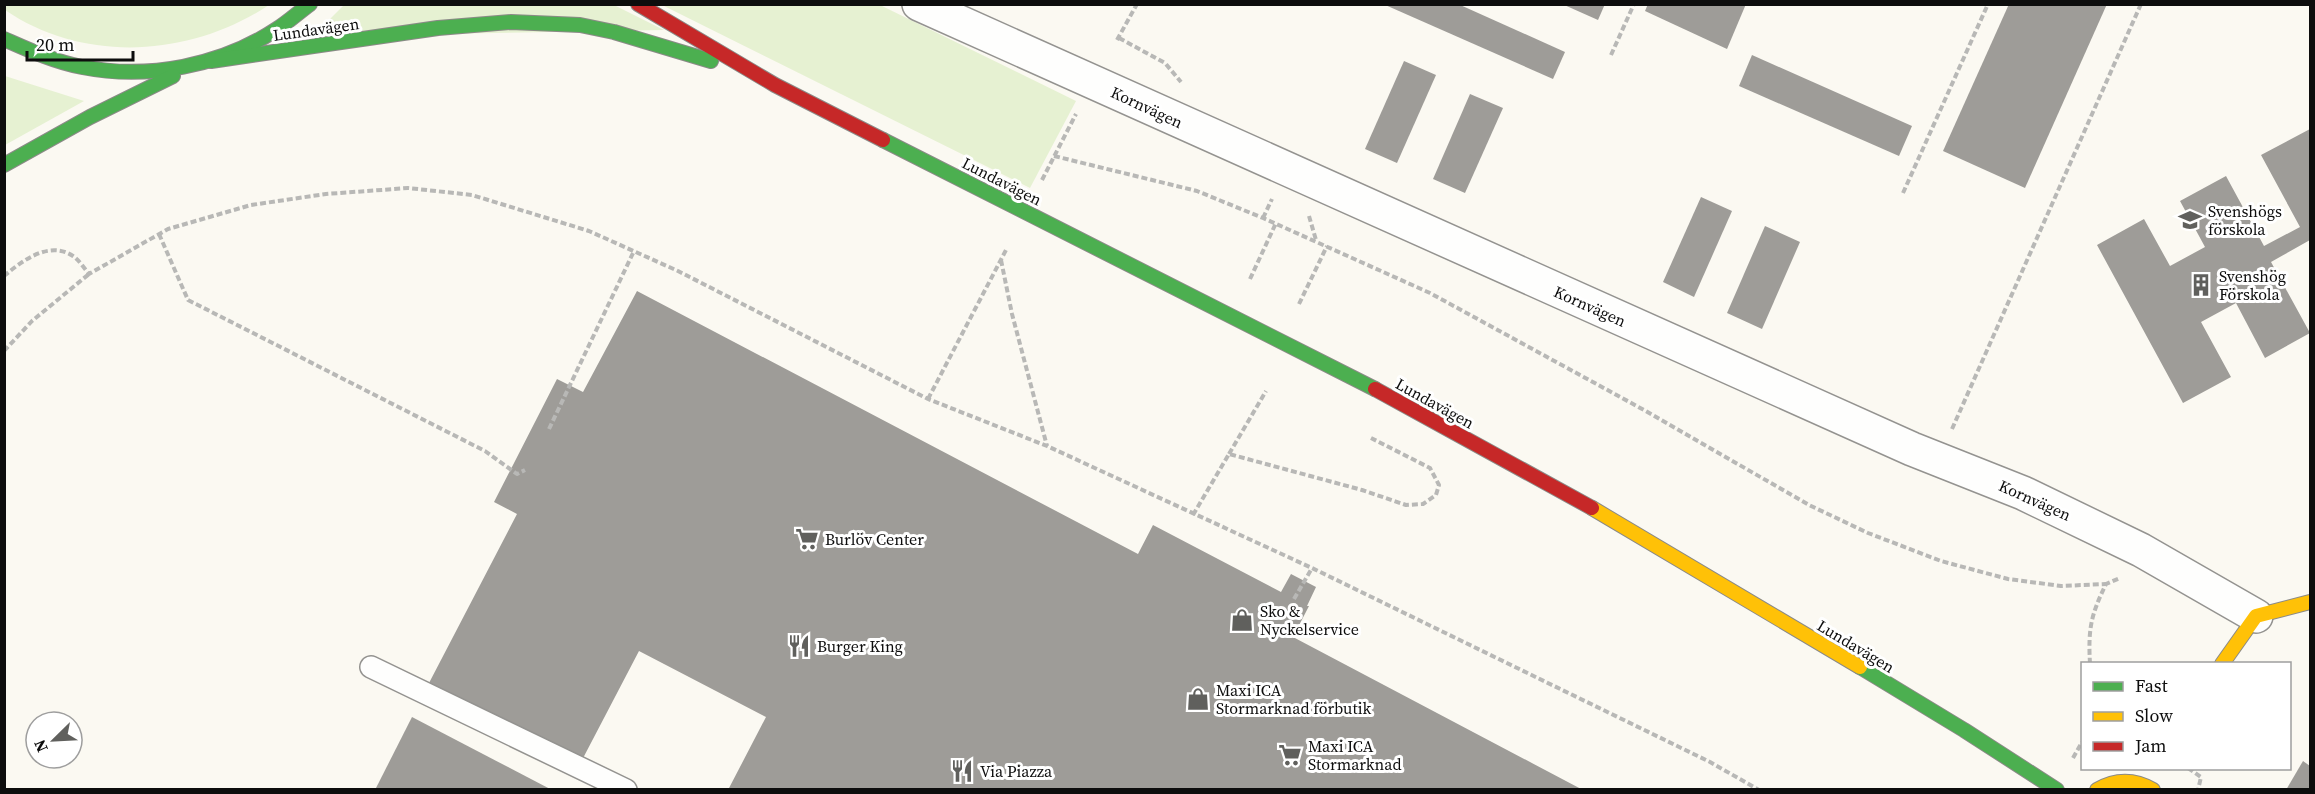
<svg xmlns="http://www.w3.org/2000/svg" width="2315" height="794" viewBox="0 0 2315 794" font-family="'Source Serif 4',serif">
<rect width="100%" height="100%" fill="#fbf9f2"/>
<!-- green -->
<g fill="#e6f1d2">
<polygon points="345,4 614,5 664,30 313,36"/>
<path d="M4 5 5 4 269 5C191 57 84 64 5 10Z"/>
<polygon points="662,5 880,5 1076,101 1030,188"/>
<polygon points="5,76 84,101 5,145"/>
</g>
<!-- building -->
<g fill="#9e9c98">
<polygon points="1383,4 1458,4 1565,52 1553,79"/>
<polygon points="1562,4 1605,4 1598,20"/>
<polygon points="1648,4 1746,4 1727,49 1645,11"/>
<polygon points="2009,4 2107,4 2025,188 1943,151"/>
<polygon points="1752,55 1912,126 1899,156 1739,86"/>
<polygon points="1404,61 1436,75 1397,163 1365,149"/>
<polygon points="1470,94 1503,108 1465,193 1433,179"/>
<polygon points="2310,129 2310,240 2271,262 2310,333 2265,358 2236,303 2201,322 2231,377 2183,403 2097,245 2144,219 2170,266 2205,247 2180,201 2226,176 2264,246 2300,227 2261,155"/>
<polygon points="1701,197 1732,211 1694,297 1663,282"/>
<polygon points="1765,226 1800,242 1762,329 1727,313"/>
<polygon points="637,291 1138,554 1153,525 1281,592 1291,574 1316,587 1307,606 1309,606 1293,637 1583,790 728,790 766,717 639,651 581,762 429,683 517,514 494,502 557,379 583,392"/>
<polygon points="412,717 552,790 375,790"/>
<polygon points="2303,761 2310,766 2310,790 2286,790"/>
</g>
<g fill="none" stroke-linecap="round" stroke-linejoin="round">
<!-- lane casing -->
<g stroke="#949390" stroke-width="24">
<polyline id="lane" points="371,667 626,790"/>
</g>
<!-- street casing -->
<g stroke="#949390" stroke-width="36">
<polyline id="street" points="919,4 1912,449 2023,493 2141,550 2256,616"/>
</g>
<!-- fast casing -->
<g stroke="#8b8a87" stroke-width="16">
<g id="fast">
<path d="M4 39C29 50 55 62 82 67 148 80 221 66 277 29 288 22 299 12 310 4"/>
<polyline points="211,61 438,28 511,22 580,25 614,32 711,61"/>
<polyline points="883,140 1375,389"/>
<polyline points="4,165 90,117 173,76"/>
<polyline points="1860,667 1964,730 2057,790"/>
</g>
</g>
<!-- slow casing -->
<g stroke="#8b8a87" stroke-width="16">
<g id="slow">
<polyline points="1592,508 1860,667"/>
<polyline points="2222,664 2256,616 2310,602"/>
<path d="M2097 790C2116 779 2134 779 2153 790"/>
</g>
</g>
<!-- jam casing -->
<g stroke="#8b8a87" stroke-width="16">
<g id="jam">
<polyline points="638,4 775,85 883,140"/>
<polyline points="1375,389 1592,508"/>
</g>
</g>
<!-- path -->
<g stroke="#b8b8b6" stroke-width="4" stroke-dasharray="6 3" stroke-linecap="butt">
<polyline points="1119,38 1165,63 1181,82"/>
<polyline points="1117,40 1137,4"/>
<polyline points="1611,55 1634,4"/>
<polyline points="1054,156 1197,191 1263,218 1430,293 1644,410 1809,505 1868,533 1941,561 2008,579 2061,586 2106,584"/>
<polyline points="1042,180 1076,114"/>
<polyline points="1903,193 1988,4"/>
<polyline points="1309,216 1316,240"/>
<polyline points="1263,218 1272,199"/>
<polyline points="159,234 188,300 485,451 517,474 525,470"/>
<polyline points="1001,260 1012,314 1047,446"/>
<path d="M4 276C22 261 49 240 73 256 79 260 84 268 89 274L168 229 251 205 326 194 408 188 472 195 589 231 678 271 928 399 1047 446 1312 568 1710 762 1759 790"/>
<polyline points="1250,279 1276,223"/>
<polyline points="1299,304 1327,246"/>
<polyline points="4,351 32,321 89,274"/>
<polyline points="928,399 1006,250"/>
<polyline points="549,429 634,251"/>
<polyline points="1952,429 2141,4"/>
<polyline points="1229,454 1266,391"/>
<polyline points="1193,515 1229,454 1362,490 1406,505 1423,504 1436,495 1439,485 1430,468 1371,438"/>
<polyline points="1294,599 1312,568"/>
<path d="M2090 664C2088 628 2091 615 2106 584L2120 578"/>
<polyline points="2073,758 2082,742"/>
<polyline points="2188,768 2201,777 2198,790"/>
</g>
<!-- lane -->
<use href="#lane" stroke="#fefefd" stroke-width="21"/>
<!-- street -->
<use href="#street" stroke="#fefefd" stroke-width="33"/>
<!-- fast -->
<use href="#fast" stroke="#4caf50" stroke-width="14"/>
<!-- slow -->
<use href="#slow" stroke="#ffc107" stroke-width="14"/>
<!-- jam -->
<use href="#jam" stroke="#c62828" stroke-width="14"/>
</g>
<!-- icons -->
<defs>
<g id="school-bare" transform="scale(1.8)"><path d="M0-5L7-2L0 1L-7-2ZM-4 1L0 2.5L4 1V4Q0 6-4 4Z" fill="#60605d" stroke="#fff" stroke-width="2.5" paint-order="stroke"/></g>
<g id="building-bare" transform="scale(1.8)"><path d="M-4-6H4V6H1V3H-1V6H-4ZM-2.5-4.3h1.7v1.8h-1.7ZM.8-4.3h1.7v1.8H.8ZM-2.5-1h1.7V.8h-1.7ZM.8-1h1.7V.8H.8Z" fill="#60605d" stroke="#fff" stroke-width="2.5" paint-order="stroke"/></g>
<g id="supermarket-bare" transform="scale(1.8)"><path d="M-6-5.5h2.5l.6 2H6L4.5 2H-2.5L-4.4-4H-6ZM-1.5 3.2a1.3 1.3 0 1 0 .1 0ZM3 3.2a1.3 1.3 0 1 0 .1 0Z" fill="#60605d" stroke="#fff" stroke-width="2.5" paint-order="stroke"/></g>
<g id="shop-bare" transform="scale(1.8)"><path d="M-5-2.5h2.3a2.7 3.5 0 0 1 5.4 0H5L5.5 6h-11ZM-1.5-2.5h3a1.5 2.3 0 0 0-3 0Z" fill="#60605d" stroke="#fff" stroke-width="2.5" paint-order="stroke"/></g>
<g id="restaurant-bare" transform="scale(1.8)"><path d="M-5-6h1v4h1v-4h1v4h1v-4h1v5L-1.5 .5V6h-2V.5L-5-1ZM5-6V6H3V1.5H1.5Q1.5-4 5-6Z" fill="#60605d" stroke="#fff" stroke-width="2.5" paint-order="stroke"/></g>
</defs>
<g fill-rule="evenodd">
<use href="#school-bare" x="2190" y="220"/>
<use href="#building-bare" x="2201" y="285"/>
<use href="#supermarket-bare" x="807" y="539"/>
<use href="#shop-bare" x="1242" y="620"/>
<use href="#restaurant-bare" x="799" y="646"/>
<use href="#shop-bare" x="1198" y="699"/>
<use href="#supermarket-bare" x="1290" y="755"/>
<use href="#restaurant-bare" x="962" y="771"/>
</g>
<g text-anchor="middle" dominant-baseline="central" stroke-width="6" stroke-linejoin="round" paint-order="stroke">
<!-- street labels -->
<g font-size="16" fill="#0d0d0d" stroke="#fff">
<text transform="translate(316 29) rotate(-8)">Lundavägen</text>
<text transform="translate(1147 107) rotate(25)">Kornvägen</text>
<text transform="translate(1002 181) rotate(27)">Lundavägen</text>
<text transform="translate(1590 306) rotate(24)">Kornvägen</text>
<text transform="translate(1435 403) rotate(29)">Lundavägen</text>
<text transform="translate(2035 500) rotate(24)">Kornvägen</text>
<text transform="translate(1856 646) rotate(31)">Lundavägen</text>
</g>
<!-- poi labels -->
<g font-size="16" fill="#0d0d0d" stroke="#fff" text-anchor="start">
<text x="2208" y="211">Svenshögs<tspan x="2208" dy="18">förskola</tspan></text>
<text x="2219" y="276">Svenshög<tspan x="2219" dy="18">Förskola</tspan></text>
<text x="825" y="539">Burlöv Center</text>
<text x="1260" y="611">Sko &amp;<tspan x="1260" dy="18">Nyckelservice</tspan></text>
<text x="817" y="646">Burger King</text>
<text x="1216" y="690">Maxi ICA<tspan x="1216" dy="18">Stormarknad förbutik</tspan></text>
<text x="1308" y="746">Maxi ICA<tspan x="1308" dy="18">Stormarknad</tspan></text>
<text x="980" y="771">Via Piazza</text>
</g>
</g>
<!-- border -->
<rect width="2315" height="794" fill="none" stroke="#0d0d0d" stroke-width="12"/>
<!-- legend -->
<rect x="2081" y="662" width="210" height="108" fill="#ffffff" stroke="#9e9e9e" stroke-width="1.5"/>
<rect x="2093" y="682" width="30" height="9" fill="#4caf50" stroke="#9e9e9e" stroke-width="1.5"/>
<text x="2135" y="692" font-size="18" fill="#0d0d0d">Fast</text>
<rect x="2093" y="712" width="30" height="9" fill="#ffc107" stroke="#9e9e9e" stroke-width="1.5"/>
<text x="2135" y="722" font-size="18" fill="#0d0d0d">Slow</text>
<rect x="2093" y="742" width="30" height="9" fill="#c62828" stroke="#9e9e9e" stroke-width="1.5"/>
<text x="2135" y="752" font-size="18" fill="#0d0d0d">Jam</text>
<!-- north arrow -->
<g transform="translate(54 740) rotate(246)"><circle r="28" fill="#ffffff" stroke="#9e9e9e" stroke-width="1.5"/>
<path d="M0-4.5L10 22L0 15L-10 22Z" fill="#60605d"/>
<text y="-9" font-size="16" font-weight="bold" text-anchor="middle" fill="#0d0d0d">N</text>
</g>
<!-- scale -->
<path d="M27 51v9h106v-9" fill="none" stroke="#0d0d0d" stroke-width="3"/>
<text x="36" y="51" font-size="18" fill="#0d0d0d" stroke="#ffffff" stroke-width="4.5" paint-order="stroke">20 m</text>
</svg>
